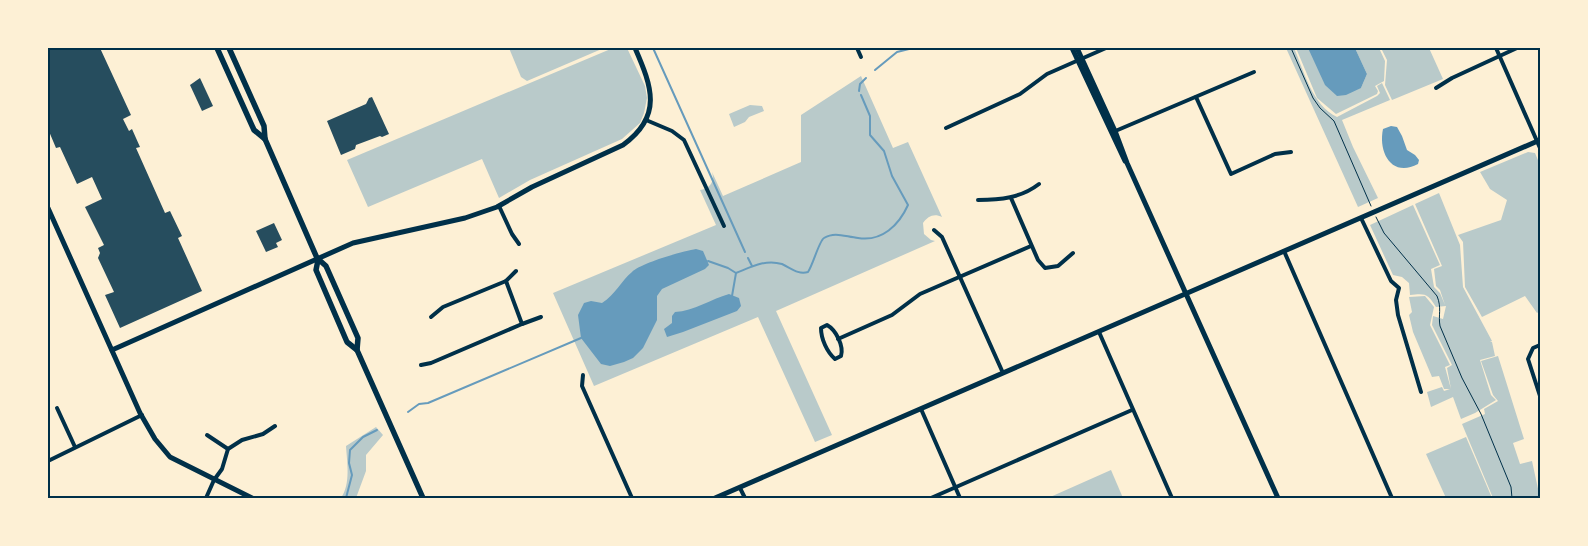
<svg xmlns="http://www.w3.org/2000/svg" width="1588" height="546" viewBox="0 0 1588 546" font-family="Lato,sans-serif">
<rect width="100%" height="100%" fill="#fdf0d5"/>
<!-- green -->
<g fill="#b9caca">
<polygon points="509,48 604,48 527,81 521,77"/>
<polygon points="613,48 627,48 645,86 647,98 644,113 640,123 622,139 530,180 499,198 482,159 368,207 347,160"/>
<path d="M1286 48H1294C1304 71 1312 105 1337 117L1377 96 1380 93 1377 86 1382 83 1390 100 1342 120 1353 147 1378 198 1358 207Z"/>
<polygon points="1296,48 1308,48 1311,52 1361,88 1367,74 1355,48 1379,48 1385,61 1384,81 1375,86 1378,91 1377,94 1336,114 1317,98"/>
<polygon points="1381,48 1429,48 1443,79 1392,100 1385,85 1387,60"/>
<path d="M861 76 893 148 908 142 942 217C934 213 928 216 923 223L924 234 931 240 935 241 776 311 832 435 815 442 758 317 594 386 553 293 716 225 700 190C710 188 715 182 712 172L723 196 801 162V115Z"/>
<polygon points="750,105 762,106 764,111 749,117 745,122 734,127 729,114"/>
<polygon points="1528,152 1535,153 1540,165 1540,311 1537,313 1525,296 1482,317 1465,287 1463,242 1458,235 1501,220 1507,200 1490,189 1480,172"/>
<path d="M1439 193 1460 245 1463 287 1492 341 1490 342H1492L1495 356 1480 360 1491 395 1496 400 1475 413 1461 419 1453 397 1431 407 1427 392 1442 387 1444 391 1450 389H1444L1439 376 1432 377 1413 332 1409 315 1412 312 1409 297 1425 296 1434 307 1430 325 1450 365 1445 367 1451 389 1447 368 1452 365 1432 325 1433 316 1443 319 1446 306 1436 307C1428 294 1426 293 1410 295L1409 283 1402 277 1393 275 1370 225 1413 205 1440 265 1431 269 1434 287 1440 293 1445 305 1440 290 1436 286 1434 269 1442 266 1415 204Z"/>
<polygon points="1498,356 1524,439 1513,443 1520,464 1532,461 1540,498 1493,498 1462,424 1485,414 1484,409 1498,401 1493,395 1481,361"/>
<path d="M376 427 383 435 366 455V471L356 498H341C351 484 347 462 346 446Z"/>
<polygon points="1466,437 1492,498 1446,498 1426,454"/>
<polygon points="1111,470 1123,498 1048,498"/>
</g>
<!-- water -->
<g fill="#669bbc">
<polygon points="1308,48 1355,48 1367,74 1361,88 1346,95 1337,96 1325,85"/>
<path d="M1391 126 1397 127 1402 136 1407 150 1415 155 1419 160 1418 164C1392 178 1378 153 1383 129Z"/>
<path d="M696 249 703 251 709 265 705 269 662 289 657 296V320L643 348 633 358 624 362 610 366 601 364 581 338 578 315 584 303 591 301 602 303C615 295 621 281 632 272 641 263 683 251 696 249Z"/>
<path d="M729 294 739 298 741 306 737 311 683 332 667 337 664 329 672 323V316L675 312C694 311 711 299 729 294Z"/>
</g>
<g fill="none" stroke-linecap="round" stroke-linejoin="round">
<!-- stream -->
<g stroke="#669bbc" stroke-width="2">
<polyline points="653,48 745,252"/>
<polyline points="875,70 897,52 913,48"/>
<polyline points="859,91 860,84 866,78"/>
<polyline points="748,258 752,266"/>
<polyline points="708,261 728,268 736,273"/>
<path d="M732 296 736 273C751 267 765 259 782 264 791 268 798 275 808 272 813 265 819 241 824 238 835 231 846 237 858 238 882 242 899 225 908 205L892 176 884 151 870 135V116L861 95"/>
<polyline points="408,412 419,404 428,403 581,338"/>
<polyline points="346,498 352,475 349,463 350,450 363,437 377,430"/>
</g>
</g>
<!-- building -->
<g fill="#264d5e">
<polygon points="48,48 100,48 131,115 123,119 129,131 132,129 140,147 136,148 165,213 170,211 182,236 178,238 202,291 120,328 105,295 114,292 98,258 100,253 98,248 104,245 85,207 102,199 92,177 77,184 60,147 56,148 48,129"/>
<polygon points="200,78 213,106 202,111 190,85"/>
<polygon points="372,97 389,134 382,137 380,136 356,145 355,149 341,155 327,121 366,104 369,98"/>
<polygon points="274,223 282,240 276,243 278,247 266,252 256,231"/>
</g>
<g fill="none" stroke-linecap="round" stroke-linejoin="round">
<!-- path -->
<g stroke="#003049" stroke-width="1">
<polyline points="1291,48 1313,98 1320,108 1334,121 1371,206"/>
<path d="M1376 217 1384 233 1437 296C1442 308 1438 315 1440 326L1462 378 1481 414 1511 487 1512 498"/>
</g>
<!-- minor -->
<g stroke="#003049" stroke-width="4">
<polyline points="857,48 861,57"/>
<polyline points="1496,48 1540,148"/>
<polyline points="1436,88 1452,78 1517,48"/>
<polyline points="1196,97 1231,174 1275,154 1291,152"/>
<polyline points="646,120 672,131 684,140 724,226"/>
<polyline points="946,128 1020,94 1047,74 1106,48"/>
<polyline points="1113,132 1254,72"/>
<polyline points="1011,198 1038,260 1045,268 1058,266 1073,253"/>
<path d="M978 200C1000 200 1021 198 1039 184"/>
<polyline points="499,206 512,234 519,244"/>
<polyline points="1361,218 1391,281 1399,288 1396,300 1398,315 1421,392"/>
<polyline points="934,230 942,237 1003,373"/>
<polyline points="1284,251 1392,498"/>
<polyline points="431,317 443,307 506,281"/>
<polyline points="522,324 541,317"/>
<path d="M827 325C836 330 844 346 841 356L835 359C827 352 821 339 821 328Z"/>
<polyline points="1099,332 1172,498"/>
<polyline points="838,339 892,315 920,294 1031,246"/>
<polyline points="1540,345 1533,348 1528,359 1540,396"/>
<polyline points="421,365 431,363 522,324 506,281 516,271"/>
<polyline points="583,375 582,386 632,498"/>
<polyline points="57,408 75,447"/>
<polyline points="921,409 960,498"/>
<polyline points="207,435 228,449"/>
<polyline points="48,461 142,415"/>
<polyline points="740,488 745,498"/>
<polyline points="206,498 214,480 222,469 228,449 242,440 263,434 275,426"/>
<polyline points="931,498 1132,410"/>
</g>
<!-- tertiary -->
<g stroke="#003049" stroke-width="5">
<polyline points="1072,48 1125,161"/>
<polyline points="1077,48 1115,131 1127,163 1278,498"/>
<polyline points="48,208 140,413 155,439 170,457 252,498"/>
<path d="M112 350 353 243 465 218 497 207 532 187 623 145C663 116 652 87 635 48"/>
<polyline points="715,498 1540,140"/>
</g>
<!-- secondary -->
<g stroke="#003049" stroke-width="5.5">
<polyline points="217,48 254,130 265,139"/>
<polyline points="229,48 264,126 265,139 317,258 326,266 358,338 357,350"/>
<polyline points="318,260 316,270 347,342 357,350 423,498"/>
</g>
</g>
<!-- border -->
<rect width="1588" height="546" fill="none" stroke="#fdf0d5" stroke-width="98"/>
<rect x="49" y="49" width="1490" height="448" fill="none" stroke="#003049" stroke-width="2"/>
</svg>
